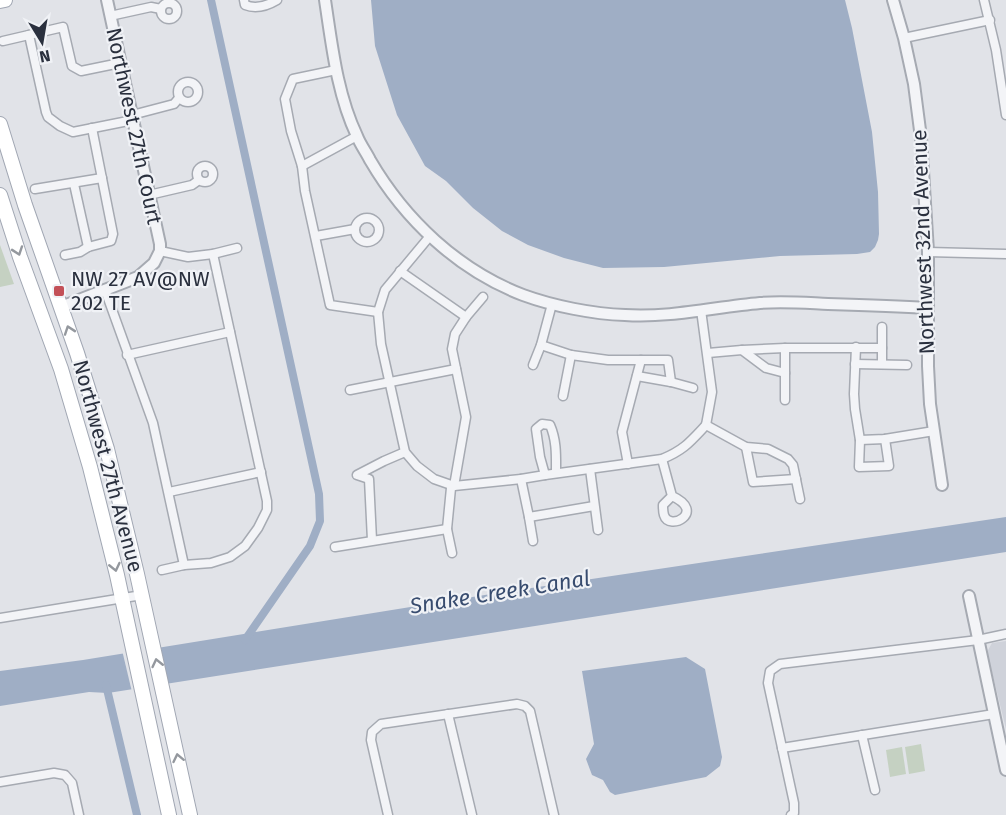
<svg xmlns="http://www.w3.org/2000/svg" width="1006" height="815" viewBox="0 0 1006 815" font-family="'Fira Sans',sans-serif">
<rect width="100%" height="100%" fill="#e1e3e8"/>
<!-- built -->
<polygon fill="#cfd2da" points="1006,641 1006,729 987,652 992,643"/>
<!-- green -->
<g fill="#c5d1c2">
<polygon points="0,245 14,284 0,287"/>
<polygon points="921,744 925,771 909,774 905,747"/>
<polygon points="902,747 906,774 890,777 886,750"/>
</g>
<!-- water -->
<g fill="#9faec5">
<polygon points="371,0 845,0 852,28 872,132 878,192 879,234 878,240 875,247 870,252 857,254 780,256 664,267 603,268 564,258 528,245 502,231 473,208 446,181 425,166 397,115 375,46"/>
<polygon points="1006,517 1006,552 108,693 89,692 0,706 0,671 83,660 491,594"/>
<polygon points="686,657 705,669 722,757 720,766 706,777 615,795 610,792 603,780 592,775 586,759 594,744 582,671"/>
</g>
<!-- pier -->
<polygon fill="#e1e3e8" points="160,644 169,686 132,692 122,650"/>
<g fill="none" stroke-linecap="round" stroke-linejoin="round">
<!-- canal -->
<g stroke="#9faec5" stroke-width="8">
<polyline points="211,0 319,494 320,521 310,546 245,640"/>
<polyline points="106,685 137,815"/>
</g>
<!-- minor casing -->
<g stroke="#a6aab2" stroke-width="11">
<g id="minor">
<path d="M244 0 245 5C255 9 267 6 277 0"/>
<polyline points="984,0 996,50 1006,115"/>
<circle cx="169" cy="11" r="8"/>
<polyline points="110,16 151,7 161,9"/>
<polyline points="29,35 46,112 48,117 60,126 73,132 133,120"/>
<polyline points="904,38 990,20"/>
<polyline points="3,41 63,27 72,66 81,71 120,63"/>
<polyline points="336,70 293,79 285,99 291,131 302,166 305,191 330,305 378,312"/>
<circle cx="188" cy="92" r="10"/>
<polyline points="132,115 174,104 179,98"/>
<circle cx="205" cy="174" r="8"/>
<polyline points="302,166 357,136"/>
<polyline points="74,184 88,247"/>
<polyline points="35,189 102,178"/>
<polyline points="149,195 192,185 199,180"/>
<circle cx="367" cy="230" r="12"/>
<polyline points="316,236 355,229"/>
<path d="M430 236 385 290 378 312 381 344 405 452 417 466 434 479 454 486 521 479 545 475 662 459C684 450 690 442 706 425"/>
<polyline points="160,251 188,257 213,254 237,248"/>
<polyline points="928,252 1006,254"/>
<polyline points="65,255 80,252 88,247 111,241 113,234 92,128"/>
<polyline points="400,271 466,317"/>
<polyline points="105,290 153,423 184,565"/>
<polyline points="701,310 712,392 706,425"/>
<polyline points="541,345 571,355 608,360 668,360 671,382"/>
<polyline points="856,347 854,394 855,409 860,440 859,467 889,466 885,439"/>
<polyline points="785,348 785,400"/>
<polyline points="742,350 785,348 882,348"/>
<polyline points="708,353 742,350 766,368 785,373"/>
<polyline points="127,355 230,332"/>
<polyline points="855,364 907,365"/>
<polyline points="882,364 882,327"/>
<polyline points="533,365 541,345 552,304"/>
<polyline points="637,376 671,382 693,388"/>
<polyline points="350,390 456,369"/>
<polyline points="563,396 571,355"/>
<polyline points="706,425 746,447 768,449 788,459 793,465 800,499"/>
<polyline points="860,440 885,439 934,431"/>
<polyline points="746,447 753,482 796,479"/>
<path d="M662 459 672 496 663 505C663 508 663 512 664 515 669 532 707 512 672 496"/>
<polyline points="628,464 622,432 641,360"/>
<polyline points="590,469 598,530"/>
<path d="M545 475 540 457 536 429 542 424 550 425C557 441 556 457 556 473"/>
<polyline points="521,479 529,517 594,506"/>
<polyline points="169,492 261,472"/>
<polyline points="529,517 533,541"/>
<polyline points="372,540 369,479 357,475 384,461 405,452"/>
<polyline points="335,547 447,529"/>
<polyline points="452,553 447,529 451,488 454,486 466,417 452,349 455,334 466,317 483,297"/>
<polyline points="162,570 184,565 211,563 230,557 245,546 258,528 267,510 267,501 213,254"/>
<polyline points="0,618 142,595"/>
<polyline points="448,714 472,815"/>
<polyline points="862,735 875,790"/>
<polyline points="782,748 994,714"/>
<polyline points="0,782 54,773 65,775 72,783 79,815"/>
<polyline points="388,815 371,740 372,732 381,724 517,704 525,706 530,711 554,815"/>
<polyline points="791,815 794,813 794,803 768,683 770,671 780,664 978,640 1006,634"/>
</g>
</g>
<!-- tertiary casing -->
<g stroke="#a6aab2" stroke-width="14">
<g id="tertiary">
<path d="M325 0C332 46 337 94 357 136 360 144 366 152 370 160 405 220 458 270 523 295 553 306 593 314 625 315 670 318 715 307 760 303 783 301 806 303 828 304 861 305 894 306 928 308"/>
<polyline points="893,0 904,38 914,84 921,138 928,252 928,366 930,404 942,485"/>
<polyline points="61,307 138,277 154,263 160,251 160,244 107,0"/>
<polyline points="969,596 1006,770"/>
</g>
</g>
<!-- primary casing -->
<g stroke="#a1a7b3" stroke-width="16">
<g id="primary">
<polyline points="0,1 5,0"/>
<polyline points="0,124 25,205 77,353 107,449 137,574 190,815"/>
<polyline points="0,195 20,257 61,369 90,467 117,575 169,815"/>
</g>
</g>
<!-- minor -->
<use href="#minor" stroke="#f3f4f7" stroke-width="8"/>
<!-- tertiary -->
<use href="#tertiary" stroke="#f3f4f7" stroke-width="10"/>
<!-- primary -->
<use href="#primary" stroke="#fff" stroke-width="14"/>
</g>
<!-- one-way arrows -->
<defs><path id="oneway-chevron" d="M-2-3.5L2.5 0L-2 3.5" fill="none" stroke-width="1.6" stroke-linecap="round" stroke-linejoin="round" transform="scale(1.5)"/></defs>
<g stroke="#94989e">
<use href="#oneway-chevron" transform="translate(18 251) rotate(71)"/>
<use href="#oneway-chevron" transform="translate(69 330) rotate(-109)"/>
<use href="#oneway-chevron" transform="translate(115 567) rotate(77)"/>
<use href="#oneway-chevron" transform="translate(157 663) rotate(-103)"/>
<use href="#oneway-chevron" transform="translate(178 758) rotate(-102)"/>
</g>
<!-- markers -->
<rect fill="#c35057" stroke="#f0f2f6" stroke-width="2" x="53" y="285" width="12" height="12" rx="3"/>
<g text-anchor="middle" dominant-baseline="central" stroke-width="4.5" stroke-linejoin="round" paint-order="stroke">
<!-- street labels -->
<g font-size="21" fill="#2a303e" stroke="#f0f2f6">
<text transform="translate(134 126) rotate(78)">Northwest 27th Court</text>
<text transform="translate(923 242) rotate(-92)">Northwest 32nd Avenue</text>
<text transform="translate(108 466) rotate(75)">Northwest 27th Avenue</text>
</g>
<!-- poi labels -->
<g font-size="21" fill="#2a303e" stroke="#f0f2f6" text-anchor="start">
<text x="71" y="279">NW 27 AV@NW<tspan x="71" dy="24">202 TE</tspan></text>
</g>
<!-- water labels -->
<g font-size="22" font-style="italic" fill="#384c6f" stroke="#f0f2f6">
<text transform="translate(500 592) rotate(-9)">Snake Creek Canal</text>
</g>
</g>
<!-- north arrow -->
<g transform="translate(42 42) rotate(169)" stroke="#f0f2f6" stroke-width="4.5" paint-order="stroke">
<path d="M0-4.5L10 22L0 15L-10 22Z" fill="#2a303e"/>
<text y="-9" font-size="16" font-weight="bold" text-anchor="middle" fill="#2a303e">N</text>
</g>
</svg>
